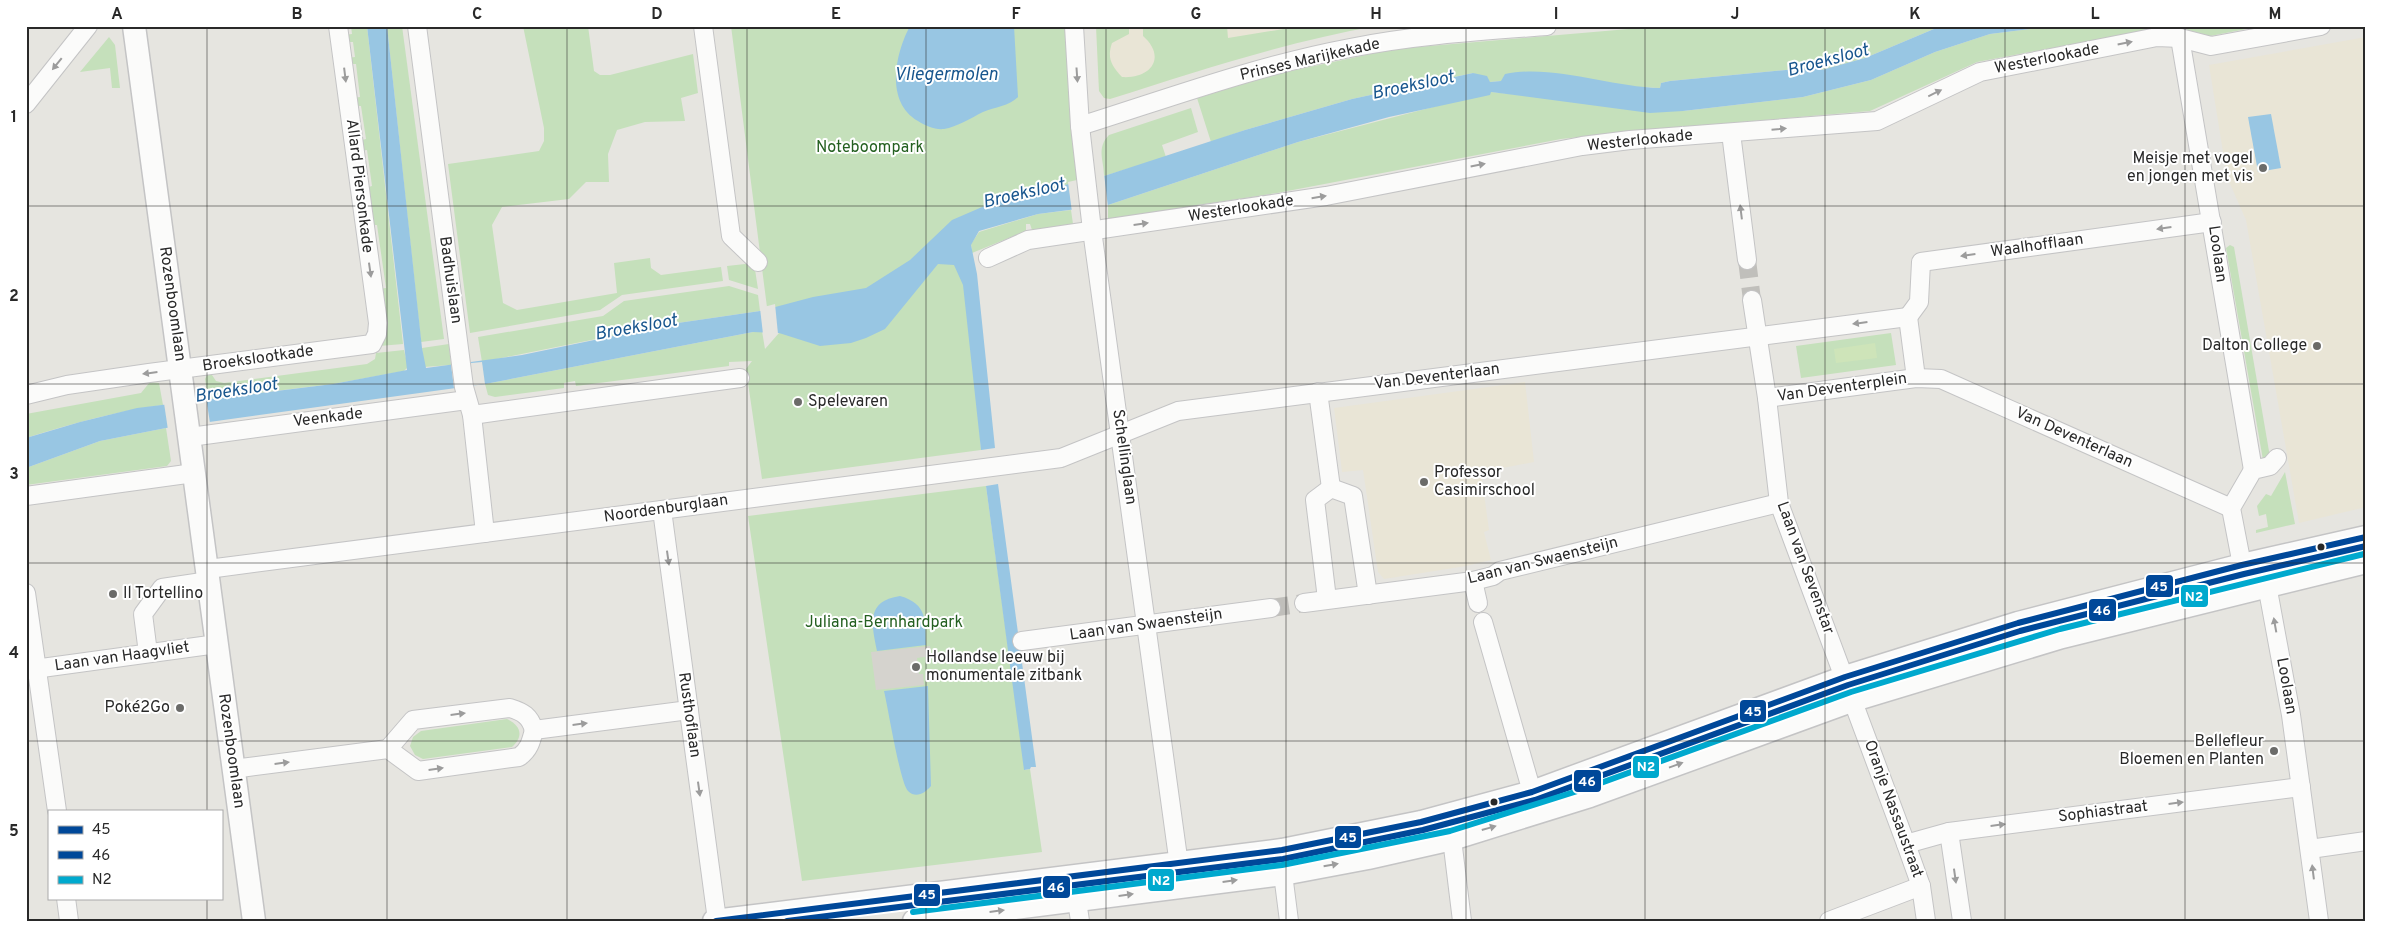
<svg xmlns="http://www.w3.org/2000/svg" width="2392" height="947" viewBox="0 0 2392 947" font-family="Overpass,sans-serif">
<rect width="100%" height="100%" fill="#e6e5e0"/>
<!-- education -->
<g fill="#e9e5d6">
<polygon points="1096,26 1377,26 1325,35 1261,51 1110,99 1104,98 1099,91"/>
<polygon points="2366,37 2366,507 2299,523 2246,220 2227,177 2209,65"/>
<polygon points="1525,382 1534,462 1481,472 1489,530 1484,532 1491,560 1466,566 1384,579 1378,572 1363,470 1342,472 1334,408"/>
</g>
<!-- green -->
<g fill="#c5e0bb">
<polygon points="351,26 367,26 403,344 379,346 378,289 386,288 377,225 370,225 365,188 372,186 367,150 360,151 358,141 366,139 361,106 354,106 352,98 360,97 356,64 349,64 347,58 355,57 353,42 346,42 344,35 352,34"/>
<polygon points="387,26 402,26 444,339 421,342"/>
<polygon points="523,26 588,26 594,71 600,75 610,75 693,54 698,93 681,98 685,121 645,122 617,130 608,154 609,182 586,182 569,199 502,207 492,225 503,303 517,310 617,293 614,263 650,258 651,268 661,275 721,267 723,281 622,295 600,310 470,333 448,164 539,151 544,141 544,128"/>
<polygon points="731,26 1068,26 1079,186 978,216 882,295 769,323"/>
<path d="M1096 26H1129V34L1112 43C1107 58 1111 65 1122 77 1151 79 1167 57 1143 36V28L1227 26 1228 38 1302 26H1377C1285 42 1198 71 1110 99L1104 98 1099 91Z"/>
<polygon points="1663,26 1941,26 1865,58 1822,70 1817,67 1670,81 1661,83 1660,88 1501,81 1490,82 1473,73 1352,99 1245,130 1211,142 1197,98 1272,75 1394,49"/>
<polygon points="2054,26 2170,26 1977,62 1870,111 1636,131 1561,139 1277,193 1108,219 1108,205 1298,142 1491,92 1683,111 1803,97 1871,80 1935,52 1990,34"/>
<polygon points="2173,26 2262,26 2210,36"/>
<polygon points="109,37 115,45 120,88 112,88 110,68 80,72"/>
<path d="M1191 108 1198 132 1162 145 1166 157 1104 176C1104 160 1096 148 1109 135Z"/>
<polygon points="1071,210 1073,224 1032,230 1030,224 1026,224 1026,231 972,253 971,244 979,232 1038,214"/>
<polygon points="2230,245 2234,247 2270,457 2263,460 2226,248"/>
<polygon points="941,257 960,259 974,346 981,450 762,479 746,369 752,361 729,362 729,366 576,386 575,381 564,383 564,388 495,397 488,395 485,384 753,332 762,331 765,349 779,333"/>
<polygon points="754,263 758,289 729,280 727,266"/>
<polygon points="729,286 758,295 760,311 671,324 482,362 478,337 603,316 624,301"/>
<polygon points="1891,333 1896,365 1801,378 1796,346"/>
<polygon points="449,344 451,365 424,367 422,348"/>
<polygon points="404,350 408,367 404,371 333,384 208,399 205,379 207,375 212,375 216,381 224,383 367,364 375,359 376,353"/>
<path d="M150 382 159 383 163 405C116 411 71 424 26 438V414L141 393Z"/>
<polygon points="166,428 171,461 167,466 26,485 26,468 100,441"/>
<polygon points="2285,472 2295,524 2256,533 2256,530 2268,527 2266,514 2259,516 2257,506 2266,494 2271,496"/>
<polygon points="986,486 1025,770 1030,769 1042,852 802,881 748,516"/>
<path d="M507 719C521 726 524 736 512 747L423 759 415 755 410 746 413 737 421 731Z"/>
</g>
<!-- pitch -->
<polygon fill="#cee4b9" points="1875,343 1877,358 1836,363 1834,349"/>
<!-- plaza -->
<polygon fill="#d5d3ce" points="930,646 931,656 917,658 919,674 923,674 924,685 876,690 871,652"/>
<!-- water -->
<g fill="#98c6e3">
<path d="M367 26H387L422 348 426 368 522 355 671 324 760 311 813 297 866 288 910 260 952 220 996 201 1104 176 1245 130 1352 99 1473 73 1487 76 1490 82 1501 81 1505 74C1554 64 1610 87 1660 88L1661 83 1670 81 1817 67 1822 70 1865 58 1941 26H2054L1990 34 1935 52 1871 80 1803 97 1683 111 1650 113 1491 92 1490 95 1389 117 1298 142 1108 205 1038 214 979 231 971 245 977 274 995 448 981 450 963 285 954 265 938 264 885 329 866 338 851 343 820 346 779 333 753 332 485 384 166 428 100 441 26 468V438L80 422 137 408 333 384 407 370Z"/>
<path d="M910 26H1014L1018 97C1009 106 995 107 983 112 971 118 957 127 944 129 935 130 926 126 918 121 885 102 895 54 910 26Z"/>
<polygon points="2271,114 2281,168 2258,172 2248,117"/>
<polygon points="998,484 1036,767 1031,767 1030,769 1024,770 986,486"/>
<path d="M900 596C928 604 925 621 926 645L877 651C872 625 865 601 900 596Z"/>
<path d="M928 686 931 786C925 793 916 799 908 791 900 783 888 707 884 691Z"/>
</g>
<!-- pier -->
<g fill="#e6e5e0">
<polygon points="1104,174 1108,207 1072,212 1068,182"/>
<polygon points="775,304 778,334 763,334 760,308"/>
<polygon points="482,362 485,384 454,388 451,365"/>
<polygon points="206,397 210,423 168,430 164,403"/>
</g>
<g fill="none" stroke-linecap="round" stroke-linejoin="round">
<!-- minor-tunnel -->
<g stroke="#c0bfbb" stroke-width="18" stroke-dasharray="18 9" stroke-linecap="butt">
<polyline points="1747,260 1752,300"/>
<polyline points="1271,608 1304,603"/>
</g>
<!-- minor casing -->
<g stroke="#c4c4c5" stroke-width="20">
<g id="minor">
<polyline points="417,26 464,387 472,415 485,533"/>
<polyline points="703,26 731,236 758,262"/>
<polyline points="1074,26 1080,126 1092,230 1182,887"/>
<polyline points="2180,38 2253,470"/>
<polyline points="26,104 88,26"/>
<path d="M1080 126C1169 98 1259 65 1350 48 1415 35 1481 31 1547 26"/>
<polyline points="1731,133 1747,260"/>
<polyline points="988,258 1028,240 1326,196 1582,146 1630,140 1877,121 1980,72 2157,37 2180,38 2211,46 2321,26"/>
<polyline points="1752,300 1767,398 1779,503 1906,844 1921,886 1926,921"/>
<polyline points="1908,317 1919,302 1921,262 2212,222"/>
<polyline points="1908,317 1916,378"/>
<polyline points="1318,392 1331,488"/>
<polyline points="26,395 67,385 149,373 372,344 377,334 378,323 338,26"/>
<polyline points="1767,398 1916,378 1941,379 2231,508"/>
<polyline points="472,415 740,378"/>
<polyline points="190,437 467,400"/>
<polyline points="2277,458 2270,466 2253,470 2231,508 2242,565 2267,585 2291,715 2319,921"/>
<polyline points="26,496 194,473"/>
<polyline points="662,510 717,920"/>
<polyline points="208,569 1061,458 1178,411 1908,317"/>
<polyline points="1473,581 1478,603"/>
<polyline points="26,593 57,811"/>
<polyline points="1327,599 1315,500 1331,488 1353,496 1368,595"/>
<polyline points="1304,603 1473,581 1493,576 1500,571 1779,503"/>
<polyline points="1483,622 1532,792"/>
<polyline points="1022,641 1271,608"/>
<polyline points="148,653 143,614 162,588 209,581"/>
<polyline points="27,670 217,644"/>
<path d="M388 749 413 720 510 708C523 712 530 716 534 730"/>
<path d="M233 769 388 749 418 771 519 757C529 750 531 742 534 730L689 710"/>
<polyline points="1949,832 1962,921"/>
<polyline points="1452,839 1462,921"/>
<polyline points="1906,844 1949,832 2301,787"/>
<polyline points="2310,849 2366,841"/>
<polyline points="1283,874 1289,921"/>
<polyline points="66,898 69,921"/>
<polyline points="1077,901 1080,921"/>
<polyline points="1829,921 1921,886"/>
</g>
</g>
<!-- tertiary casing -->
<g stroke="#c4c4c5" stroke-width="25">
<g id="tertiary">
<polyline points="134,26 254,921"/>
<polyline points="714,921 1282,850 1421,822 1532,792 1845,677 2018,623 2242,565 2366,537"/>
<polyline points="914,921 1283,874 1368,858 1452,839 1590,796 1854,700 2062,637 2366,562"/>
</g>
</g>
<!-- minor -->
<use href="#minor" stroke="#fbfbfa" stroke-width="18"/>
<!-- tertiary -->
<use href="#tertiary" stroke="#fbfbfa" stroke-width="22"/>
<!-- bus-1 casing -->
<g stroke="#fff" stroke-width="10">
<polyline id="bus-1" points="716,921 1282,850 1421,822 1532,792 1845,677 2018,623 2242,565 2366,537"/>
</g>
<!-- bus-2 casing -->
<g stroke="#fff" stroke-width="10">
<polyline id="bus-2" points="787,921 1283,859 1423,830 1535,800 1848,685 2020,631 2244,574 2366,546"/>
</g>
<!-- bus-3 casing -->
<g stroke="#fff" stroke-width="10">
<polyline id="bus-3" points="913,912 1282,865 1450,831 1587,788 1851,692 2060,629 2364,554"/>
</g>
<!-- bus-1 -->
<use href="#bus-1" stroke="#004899" stroke-width="6"/>
<!-- bus-2 -->
<use href="#bus-2" stroke="#004899" stroke-width="6"/>
<!-- bus-3 -->
<use href="#bus-3" stroke="#00a9ce" stroke-width="6"/>
</g>
<!-- one-way arrows -->
<defs><path id="oneway-solid" d="M-6-.8H1V-3.2L6.5 0L1 3.2V.8H-6Z" transform="scale(1.25)"/></defs>
<g fill="#9c9c9c">
<use href="#oneway-solid" transform="translate(2125 43) rotate(-11)"/>
<use href="#oneway-solid" transform="translate(57 64) rotate(129)"/>
<use href="#oneway-solid" transform="translate(345 75) rotate(83)"/>
<use href="#oneway-solid" transform="translate(1077 75) rotate(86)"/>
<use href="#oneway-solid" transform="translate(1935 93) rotate(-26)"/>
<use href="#oneway-solid" transform="translate(1779 129) rotate(-5)"/>
<use href="#oneway-solid" transform="translate(1478 165) rotate(-11)"/>
<use href="#oneway-solid" transform="translate(1319 197) rotate(-9)"/>
<use href="#oneway-solid" transform="translate(1741 212) rotate(-97)"/>
<use href="#oneway-solid" transform="translate(1141 224) rotate(-8)"/>
<use href="#oneway-solid" transform="translate(2164 228) rotate(172)"/>
<use href="#oneway-solid" transform="translate(1968 255) rotate(172)"/>
<use href="#oneway-solid" transform="translate(370 270) rotate(82)"/>
<use href="#oneway-solid" transform="translate(1860 323) rotate(173)"/>
<use href="#oneway-solid" transform="translate(150 373) rotate(173)"/>
<use href="#oneway-solid" transform="translate(668 558) rotate(82)"/>
<use href="#oneway-solid" transform="translate(2275 625) rotate(-100)"/>
<use href="#oneway-solid" transform="translate(458 714) rotate(-7)"/>
<use href="#oneway-solid" transform="translate(580 724) rotate(-7)"/>
<use href="#oneway-solid" transform="translate(282 763) rotate(-7)"/>
<use href="#oneway-solid" transform="translate(1676 765) rotate(-20)"/>
<use href="#oneway-solid" transform="translate(436 769) rotate(-8)"/>
<use href="#oneway-solid" transform="translate(699 789) rotate(82)"/>
<use href="#oneway-solid" transform="translate(2176 803) rotate(-7)"/>
<use href="#oneway-solid" transform="translate(1998 825) rotate(-7)"/>
<use href="#oneway-solid" transform="translate(1489 828) rotate(-16)"/>
<use href="#oneway-solid" transform="translate(1331 865) rotate(-10)"/>
<use href="#oneway-solid" transform="translate(2313 872) rotate(-97)"/>
<use href="#oneway-solid" transform="translate(1955 876) rotate(82)"/>
<use href="#oneway-solid" transform="translate(1230 881) rotate(-8)"/>
<use href="#oneway-solid" transform="translate(1126 895) rotate(-8)"/>
<use href="#oneway-solid" transform="translate(997 911) rotate(-7)"/>
</g>
<!-- grid -->
<path fill="none" stroke="#292929" stroke-width="1" stroke-opacity="0.55" d="M207 26V811M387 26V921M567 26V921M747 26V921M926 26V921M1106 26V921M1286 26V921M1466 26V921M1645 26V921M1825 26V921M2005 26V921M2185 26V921M26 206H2366M26 384H2366M26 563H2366M26 741H2366M207 898V921"/>
<!-- markers -->
<g fill="#6b6b69" stroke="#fff" stroke-width="2">
<circle cx="2263" cy="168" r="5"/>
<circle cx="2317" cy="346" r="5"/>
<circle cx="798" cy="402" r="5"/>
<circle cx="1424" cy="482" r="5"/>
<circle cx="113" cy="594" r="5"/>
<circle cx="916" cy="667" r="5"/>
<circle cx="180" cy="708" r="5"/>
<circle cx="2274" cy="751" r="5"/>
</g>
<g fill="#292929" stroke="#fff" stroke-width="2">
<circle cx="2321" cy="547" r="4.5"/>
<circle cx="1494" cy="802" r="4.5"/>
</g>
<g text-anchor="middle" dominant-baseline="central" stroke-width="4" stroke-linejoin="round" paint-order="stroke">
<!-- street labels -->
<g font-size="16" fill="#292929" stroke="#fff">
<text transform="translate(2047 59) rotate(-11)">Westerlookade</text>
<text transform="translate(1310 60) rotate(-13)">Prinses Marijkekade</text>
<text transform="translate(1640 141) rotate(-6)">Westerlookade</text>
<text transform="translate(359 186) rotate(83)">Allard Piersonkade</text>
<text transform="translate(1241 209) rotate(-9)">Westerlookade</text>
<text transform="translate(2037 246) rotate(-8)">Waalhofflaan</text>
<text transform="translate(2217 254) rotate(82)">Loolaan</text>
<text transform="translate(450 280) rotate(82)">Badhuislaan</text>
<text transform="translate(172 304) rotate(82)">Rozenboomlaan</text>
<text transform="translate(258 359) rotate(-8)">Broekslootkade</text>
<text transform="translate(1437 377) rotate(-7)">Van Deventerlaan</text>
<text transform="translate(1842 388) rotate(-8)">Van Deventerplein</text>
<text transform="translate(328 418) rotate(-7)">Veenkade</text>
<text transform="translate(2074 438) rotate(24)">Van Deventerlaan</text>
<text transform="translate(1124 457) rotate(82)">Schellinglaan</text>
<text transform="translate(666 509) rotate(-8)">Noordenburglaan</text>
<text transform="translate(1543 561) rotate(-14)">Laan van Swaensteijn</text>
<text transform="translate(1805 568) rotate(70)">Laan van Sevenstar</text>
<text transform="translate(1146 625) rotate(-8)">Laan van Swaensteijn</text>
<text transform="translate(122 657) rotate(-8)">Laan van Haagvliet</text>
<text transform="translate(2286 686) rotate(80)">Loolaan</text>
<text transform="translate(689 715) rotate(82)">Rusthoflaan</text>
<text transform="translate(231 751) rotate(82)">Rozenboomlaan</text>
<text transform="translate(1893 809) rotate(70)">Oranje Nassaustraat</text>
<text transform="translate(2103 812) rotate(-7)">Sophiastraat</text>
</g>
<!-- park labels -->
<g font-size="16" fill="#246020" stroke="#fff">
<text x="870" y="148">Noteboompark</text>
<text x="884" y="623">Juliana-Bernhardpark</text>
</g>
<!-- poi labels -->
<g font-size="16" fill="#292929" stroke="#fff" text-anchor="end">
<text x="2253" y="159">Meisje met vogel<tspan x="2253" dy="18">en jongen met vis</tspan></text>
<text x="2307" y="346">Dalton College</text>
<text x="808" y="402" text-anchor="start">Spelevaren</text>
<text x="1434" y="473" text-anchor="start">Professor<tspan x="1434" dy="18">Casimirschool</tspan></text>
<text x="123" y="594" text-anchor="start">Il Tortellino</text>
<text x="926" y="658" text-anchor="start">Hollandse leeuw bij<tspan x="926" dy="18">monumentale zitbank</tspan></text>
<text x="170" y="708">Poké2Go</text>
<text x="2264" y="742">Bellefleur<tspan x="2264" dy="18">Bloemen en Planten</tspan></text>
</g>
<!-- water labels -->
<g font-size="18" font-style="italic" fill="#18568e" stroke="#fff">
<text transform="translate(1828 61) rotate(-15)">Broeksloot</text>
<text x="946" y="75">Vliegermolen</text>
<text transform="translate(1413 86) rotate(-12)">Broeksloot</text>
<text transform="translate(1024 194) rotate(-13)">Broeksloot</text>
<text transform="translate(636 328) rotate(-10)">Broeksloot</text>
<text transform="translate(236 391) rotate(-9)">Broeksloot</text>
</g>
</g>
<g stroke="#fff" stroke-width="2">
<rect x="2145" y="574" width="29" height="24" rx="5" fill="#004899"/>
<rect x="2180" y="584" width="29" height="24" rx="5" fill="#00a9ce"/>
<rect x="2088" y="598" width="29" height="24" rx="5" fill="#004899"/>
<rect x="1739" y="699" width="28" height="24" rx="5" fill="#004899"/>
<rect x="1632" y="755" width="28" height="24" rx="5" fill="#00a9ce"/>
<rect x="1573" y="769" width="29" height="24" rx="5" fill="#004899"/>
<rect x="1334" y="825" width="28" height="24" rx="5" fill="#004899"/>
<rect x="1147" y="868" width="28" height="24" rx="5" fill="#00a9ce"/>
<rect x="1042" y="875" width="29" height="24" rx="5" fill="#004899"/>
<rect x="913" y="883" width="28" height="24" rx="5" fill="#004899"/>
</g>
<g font-size="14" text-anchor="middle" font-weight="bold" fill="#fff">
<text x="2159" y="591">45</text>
<text x="2194" y="601">N2</text>
<text x="2102" y="615">46</text>
<text x="1753" y="716">45</text>
<text x="1646" y="771">N2</text>
<text x="1587" y="786">46</text>
<text x="1348" y="842">45</text>
<text x="1161" y="885">N2</text>
<text x="1056" y="892">46</text>
<text x="927" y="899">45</text>
</g>
<!-- border -->
<rect width="2392" height="947" fill="none" stroke="#ffffff" stroke-width="55"/>
<!-- legend -->
<rect x="48" y="810" width="175" height="90" fill="#ffffff" stroke="#a9a9a9"/>
<rect x="58" y="826" width="25" height="8" fill="#004899" stroke="#a9a9a9"/>
<text x="92" y="834" font-size="15" fill="#292929">45</text>
<rect x="58" y="851" width="25" height="8" fill="#004899" stroke="#a9a9a9"/>
<text x="92" y="860" font-size="15" fill="#292929">46</text>
<rect x="58" y="876" width="25" height="8" fill="#00a9ce" stroke="#a9a9a9"/>
<text x="92" y="884" font-size="15" fill="#292929">N2</text>
<rect x="28" y="28" width="2336" height="892" fill="none" stroke="#292929" stroke-width="2"/>
<g font-size="16" text-anchor="middle" font-weight="bold" fill="#292929">
<text x="117" y="19">A</text>
<text x="297" y="19">B</text>
<text x="477" y="19">C</text>
<text x="657" y="19">D</text>
<text x="836" y="19">E</text>
<text x="1016" y="19">F</text>
<text x="1196" y="19">G</text>
<text x="1376" y="19">H</text>
<text x="1556" y="19">I</text>
<text x="1735" y="19">J</text>
<text x="1915" y="19">K</text>
<text x="2095" y="19">L</text>
<text x="2275" y="19">M</text>
<text x="14" y="122">1</text>
<text x="14" y="301">2</text>
<text x="14" y="479">3</text>
<text x="14" y="658">4</text>
<text x="14" y="836">5</text>
</g>
</svg>
